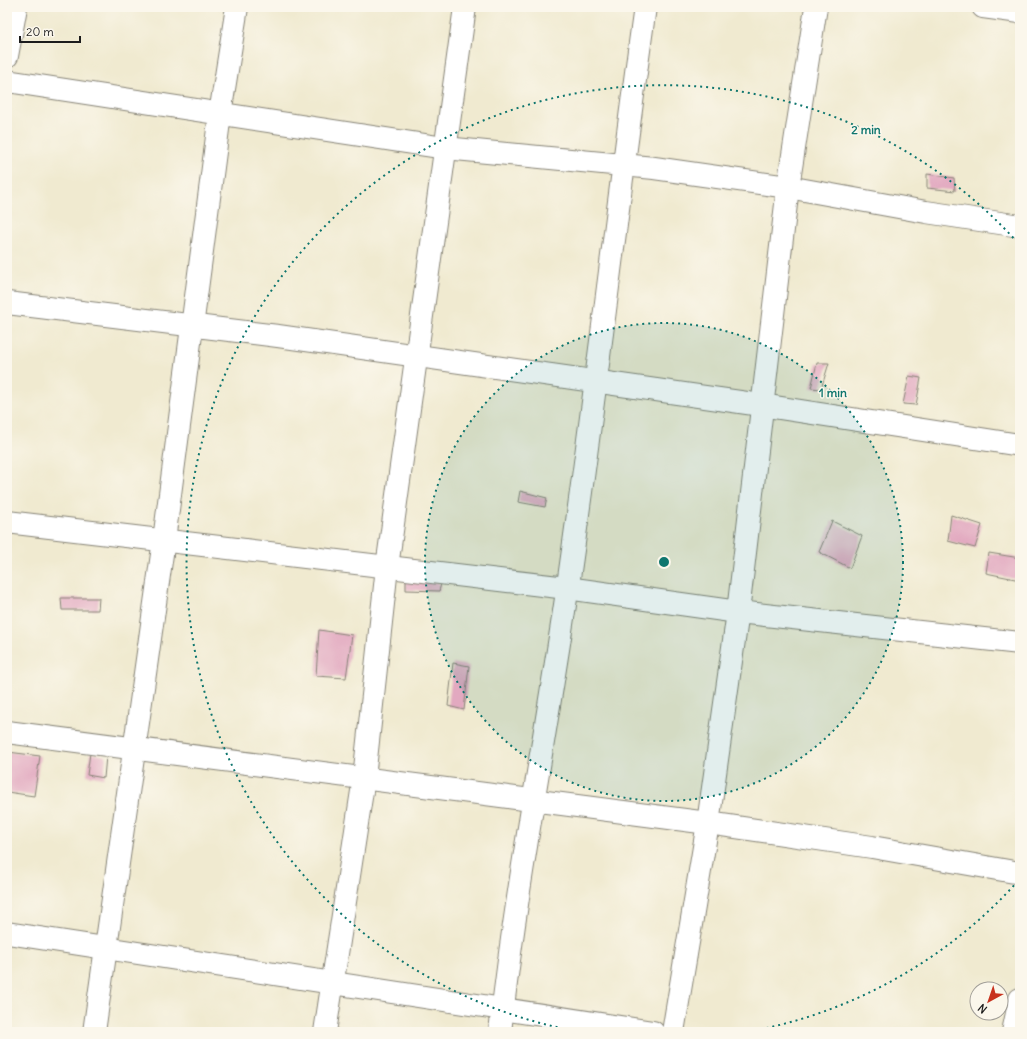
<svg xmlns="http://www.w3.org/2000/svg" width="1027" height="1039" viewBox="0 0 1027 1039" font-family="Delius,sans-serif">
<rect width="100%" height="100%" fill="#fbf7ec"/>
<filter id="ink" filterUnits="userSpaceOnUse"><feTurbulence type="fractalNoise" baseFrequency=".025" numOctaves="2"/><feDisplacementMap in="SourceGraphic" scale="8" xChannelSelector="R" yChannelSelector="G"/><feConvolveMatrix kernelMatrix="1 2 1 2 8 2 1 2 1" color-interpolation-filters="sRGB"/></filter>
<filter id="wash" filterUnits="userSpaceOnUse"><feTurbulence type="fractalNoise" baseFrequency=".012" numOctaves="4" result="noise"/><feDisplacementMap in="SourceGraphic" scale="16" xChannelSelector="R" yChannelSelector="G"/><feGaussianBlur stdDeviation="0.9" result="paint"/><feColorMatrix in="noise" values="0 0 0 0 0 0 0 0 0 0 0 0 0 0 0 0 0 1.4 0 .05"/><feComposite in="paint" operator="in"/></filter>
<g filter="url(#wash)">
<rect width="100%" height="100%" fill="#f0ead0"/>
<g id="blocks">
<!-- building -->
<g fill="#e2a9c0">
<polygon points="927,174 954,178 955,191 927,188"/>
<polygon points="817,363 829,363 821,389 811,388"/>
<polygon points="909,376 921,378 916,405 903,404"/>
<polygon points="520,491 547,498 545,507 518,502"/>
<polygon points="951,515 982,525 975,548 948,541"/>
<polygon points="832,521 862,536 850,568 819,552"/>
<polygon points="989,553 1020,558 1020,580 986,573"/>
<polygon points="406,576 441,584 439,591 406,590"/>
<polygon points="61,598 99,598 98,610 62,610"/>
<polygon points="319,630 352,635 346,678 316,676"/>
<polygon points="453,663 469,666 464,710 448,706"/>
<polygon points="8,752 40,756 34,796 7,792"/>
<polygon points="90,753 106,756 104,778 87,775"/>
</g>
</g>
</g>
<g filter="url(#ink)">
<use href="#blocks" fill-opacity="0" stroke="#868376" stroke-width="1"/>
<g fill="none" stroke-linecap="round" stroke-linejoin="round">
<!-- minor casing -->
<g stroke="#868376" stroke-width="24">
<g id="minor">
<polyline points="983,7 1020,12"/>
<polyline points="7,56 16,7"/>
<polyline points="7,81 445,148 654,168 788,187 926,212 1020,226"/>
<polyline points="7,303 278,336 761,405 1020,445"/>
<polyline points="7,522 567,588 738,612 1020,643"/>
<polyline points="7,732 708,823 872,847 1020,873"/>
<polyline points="7,933 653,1032"/>
<polyline points="94,1032 164,540 220,114 237,7"/>
<polyline points="325,1032 364,778 387,567 465,7"/>
<path d="M500 1032C517 882 546 734 568 585 596 392 618 199 645 7"/>
<polyline points="673,1032 708,823 738,612 788,187 816,7"/>
<polyline points="1013,1032 1020,999"/>
</g>
</g>
<!-- minor -->
<use href="#minor" stroke="#fff" stroke-width="22"/>
</g>
</g>
<!-- distance rings -->
<circle cx="664" cy="562" r="239" fill="#0f766e" fill-opacity=".12"/>
<g fill="none" stroke="#0f766e" stroke-width="2" stroke-dasharray="2 4">
<circle cx="664" cy="562" r="239"/>
<path d="M1018 881A477 477 0 0 1 747 1032M581 1032A477 477 0 1 1 1018 243"/>
</g>
<circle cx="664" cy="562" r="6" fill="#0f766e" stroke="#fbf7ec" stroke-width="2"/>
<g font-size="12" text-anchor="middle" font-weight="bold" fill="#0f766e" stroke="#fbf7ec" stroke-width="3" stroke-linejoin="round" paint-order="stroke">
<text x="866" y="134">2 min</text>
<text x="833" y="397">1 min</text>
</g>
<!-- margin -->
<rect width="1027" height="1039" fill="none" stroke="#fbf7ec" stroke-width="24"/>
<!-- north arrow -->
<g transform="translate(989 1001) rotate(220)"><circle r="19" fill="#fbf7ec" stroke="#a29f99"/>
<path d="M0-3L7 15L0 10L-7 15Z" fill="#c8321e"/>
<text y="-6" font-size="11" font-weight="bold" text-anchor="middle" fill="#1c1c1c">N</text>
</g>
<!-- scale -->
<path d="M20 36v6h60v-6" fill="none" stroke="#1c1c1c" stroke-width="2"/>
<text x="26" y="36" font-size="12" fill="#1c1c1c" stroke="#fbf7ec" stroke-width="3" paint-order="stroke">20 m</text>
</svg>
